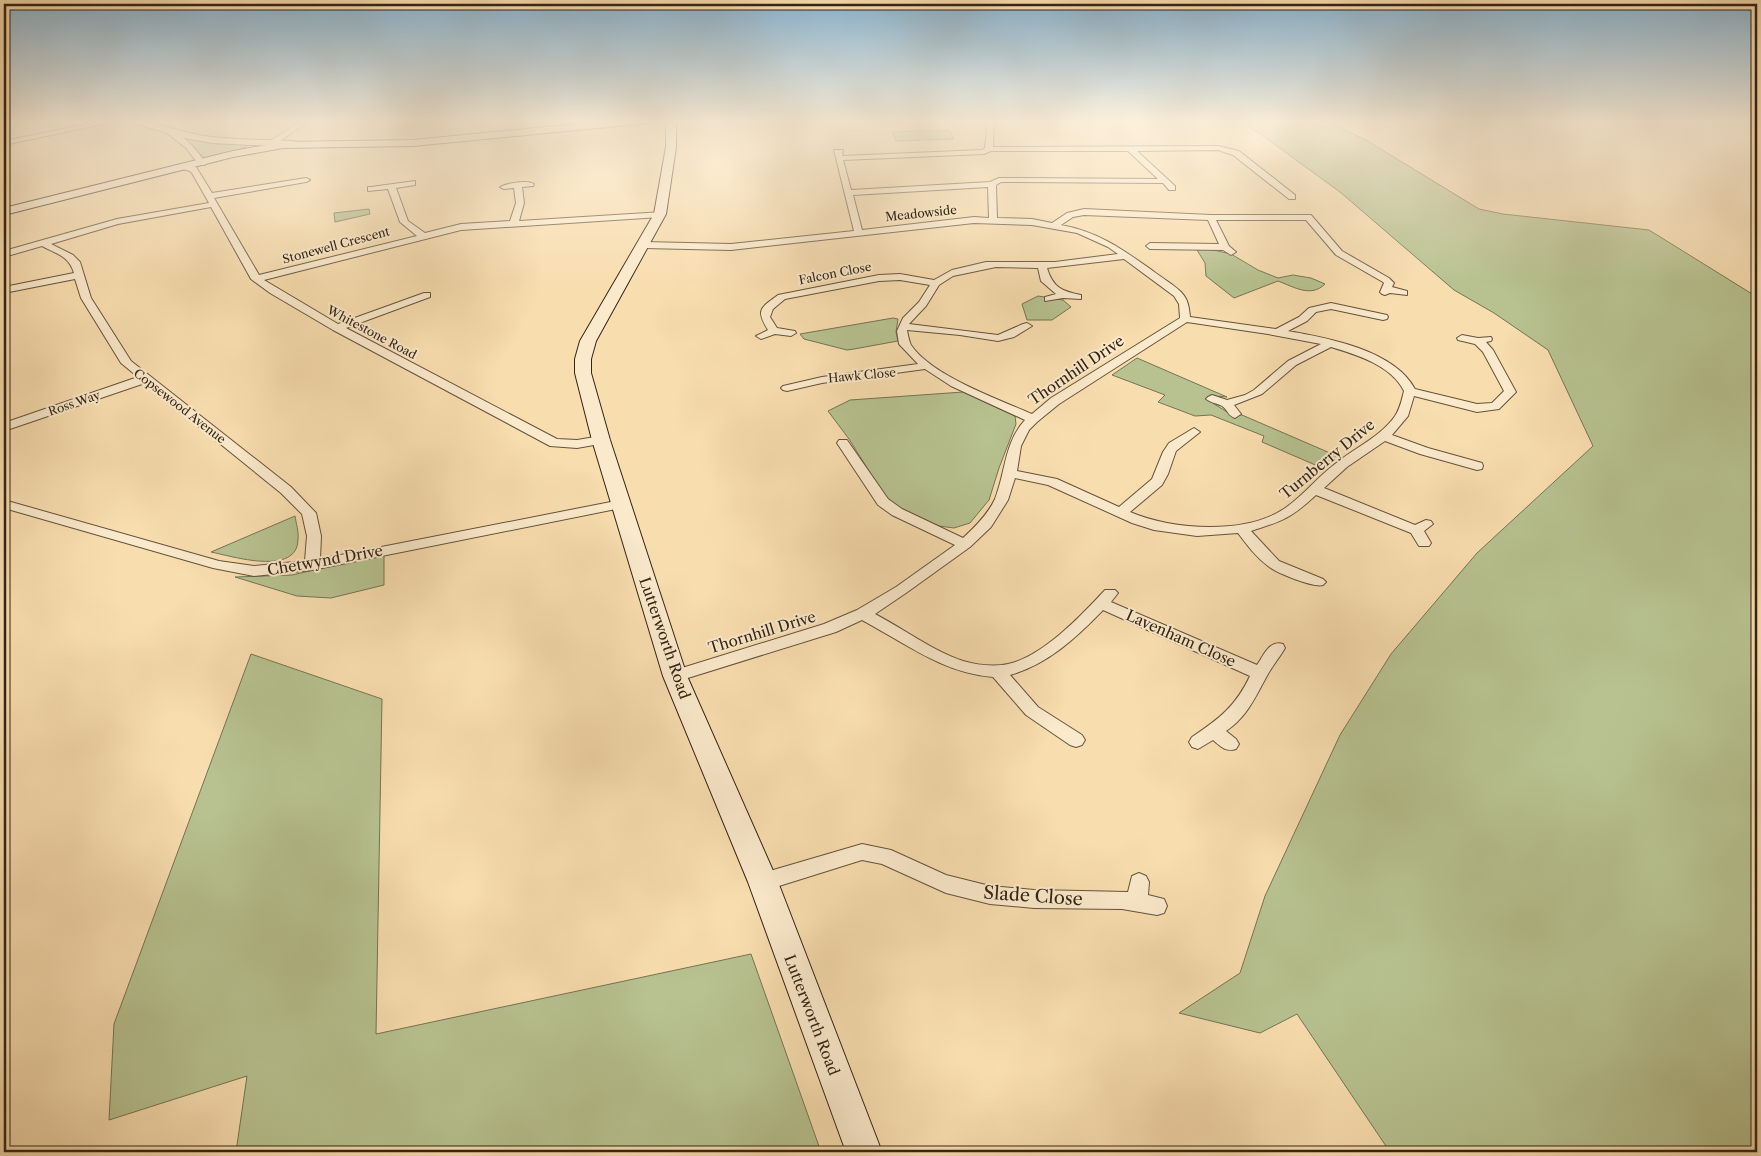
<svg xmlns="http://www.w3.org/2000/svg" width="1761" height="1156" viewBox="0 0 1761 1156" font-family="'Libre Caslon Text',serif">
<rect width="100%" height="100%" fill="#f8ddaf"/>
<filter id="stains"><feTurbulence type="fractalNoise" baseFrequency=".004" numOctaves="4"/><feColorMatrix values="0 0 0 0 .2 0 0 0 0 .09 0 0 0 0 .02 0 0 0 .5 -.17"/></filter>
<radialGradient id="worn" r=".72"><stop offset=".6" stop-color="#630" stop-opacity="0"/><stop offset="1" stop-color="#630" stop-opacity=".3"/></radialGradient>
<!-- green -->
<g fill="#b7c290" stroke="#767352">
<polygon points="1239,120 1325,120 1366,140 1479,209 1503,214 1649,230 1757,297 1757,1152 1390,1152 1297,1014 1260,1033 1179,1013 1240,973 1265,896 1340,735 1391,654 1477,553 1593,446 1548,350 1494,313 1454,290 1340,192 1263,136"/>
<polygon points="949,130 954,139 896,141 892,132"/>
<polygon points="183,138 189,138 251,143 240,151 206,160"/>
<polygon points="369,209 370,214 335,222 334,213"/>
<path d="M1209 249 1231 254 1258 270 1278 278 1293 275 1311 278 1325 284C1311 298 1294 287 1278 281L1234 298 1206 276 1205 263 1197 250Z"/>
<polygon points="1038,296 1063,300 1071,307 1052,320 1027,320 1022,304"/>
<polygon points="893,318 898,319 896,332 898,341 854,349 847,350 804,339 800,334"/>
<polygon points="1137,358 1227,397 1212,396 1211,402 1232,415 1242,415 1337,456 1320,467 1262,442 1264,436 1211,415 1195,416 1158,402 1165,395 1112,375"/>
<polygon points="963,392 1015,416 1016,424 999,468 989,500 970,523 954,528 939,526 897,507 884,495 849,439 828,411 850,400"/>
<path d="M295 516C296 523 299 532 298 539 298 577 231 556 211 552Z"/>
<polygon points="384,554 384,585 331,598 297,596 235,577 292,575"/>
<polygon points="251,654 382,699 376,1034 751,954 821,1152 236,1152 247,1076 109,1120 114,1024"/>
</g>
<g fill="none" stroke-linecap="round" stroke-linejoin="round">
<!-- minor casing -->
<g stroke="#65523b" stroke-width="2">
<g id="minor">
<polygon points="108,120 122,120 4,145 4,141"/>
<polygon points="303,120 311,120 274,145 267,143"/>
<path d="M988 120H994L993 147 1218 146 1239 151 1295 195V199H1289L1233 155 1218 150 1137 151 1175 186V190H1169L1163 183 1001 182 996 185 997 218 1032 219 1052 223 1067 213 1084 209 1211 215H1311L1342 251 1389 278 1394 283 1392 287 1407 291V295L1390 293 1385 295 1382 294 1380 292 1384 283 1383 282 1336 255 1306 220H1216L1229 246 1236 252 1231 255 1223 250 1150 249 1146 246 1150 243 1219 244 1208 220 1084 215 1073 217 1061 225C1099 232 1122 249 1153 271 1162 278 1173 284 1181 292 1188 299 1189 307 1190 317L1276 329 1299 317 1309 308 1331 303 1387 315 1388 317 1387 319 1383 320 1331 309 1316 312 1307 321 1288 331C1328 338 1394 350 1415 389L1477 404 1492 403 1504 391 1483 352 1475 344 1458 340 1457 338 1462 335 1478 338 1491 337 1492 339 1491 341 1486 342 1493 350 1516 392 1499 409 1477 412 1414 396 1408 416 1392 435 1428 448 1482 463 1483 466 1482 469 1477 470 1420 454 1385 441 1347 467 1324 488 1415 525 1426 520 1431 521 1433 524 1424 531 1431 543 1429 546H1419L1411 533 1316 495C1291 518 1283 521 1251 531L1279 561 1323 579 1326 582 1323 585C1314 588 1276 573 1268 566 1256 557 1247 545 1238 533L1197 536 1154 530 1132 523 1048 485 1015 478 1008 500 991 527 970 547 906 593 875 614C904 629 931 650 963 661 977 665 994 667 1008 664 1042 657 1082 615 1105 590H1115L1118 593 1111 602 1257 665C1264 655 1269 640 1283 644L1285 648C1280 657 1273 665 1268 674 1255 697 1248 716 1226 731L1236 739 1239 744 1236 749C1226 752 1221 747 1213 740L1198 749 1192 747 1189 742 1192 737C1219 719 1236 706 1250 676L1103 610C1076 638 1048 664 1010 675L1038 707 1082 735 1085 740 1082 745 1076 747 1070 745 1026 715 993 677C943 673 905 643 862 620L836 632 675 682 669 680 667 676 669 672 824 624 857 610 896 587 955 545 892 515 878 505 837 443 839 440H847L888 499 902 509 963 538C976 526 988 514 995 499 1006 471 1004 443 1025 420L951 386 925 369 822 383 787 391 783 390 781 388 783 386 822 377 918 364 899 344 897 331 903 318 919 302 930 285 900 280 879 281 785 299 773 309 770 317 777 328 795 331 796 333 791 336 775 334 761 339 756 336 768 330C755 309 761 308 778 295L879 275 900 274 934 280 952 270 986 262H1055L1118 254 1108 247 1077 233 1032 225 974 223 731 250 644 248 640 245 644 242 731 244 854 231 834 150H843L842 156 982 150 985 148ZM991 151H1128L1158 179 999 178 990 182 851 190 843 160 984 154ZM988 187 989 218 974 217 862 230 853 195ZM1124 259 1174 296 1179 304 1180 318 1051 398 1032 414C998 399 932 376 911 345 909 341 908 335 907 330L960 335 998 341 1014 337 1032 326 1027 323 1023 324 998 335 909 324 926 306 939 285 953 276 996 267 1038 268 1041 281 1056 294 1045 297V301L1063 298 1081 299V295C1062 291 1053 288 1047 268ZM1187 322 1268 334 1321 344 1288 361 1254 390 1245 395 1227 400 1212 395 1208 397 1206 399C1211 403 1217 403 1222 406 1228 410 1228 416 1235 418L1241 414 1234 405 1262 394 1296 365 1331 347C1357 355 1391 365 1404 391 1402 399 1400 409 1395 416 1381 436 1358 446 1339 461 1320 474 1306 493 1288 506 1249 536 1172 530 1130 512L1162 485 1168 474 1176 451 1200 432 1194 428 1169 443 1163 452 1152 479 1119 507 1057 479 1017 471 1021 446 1029 430 1037 422 1059 404Z"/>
<path d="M167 131C181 130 198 152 206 163L205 165H199L186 148 167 133Z"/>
<path d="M183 165 196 167 212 193 306 178 310 180 306 182 214 198 259 275 417 236 400 222 388 189 368 191V187H371L415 181V185L396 188 408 221 425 233 461 224 510 221 516 203 514 188 504 189 500 187C507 183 527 180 534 184L533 186 522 187 524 203 519 221 663 212V216L660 217 461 230 264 280 338 324 424 293H430V297L346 328 557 439 577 440 601 436 607 440 605 443 577 448 550 446 333 330 270 293 251 279 211 207 118 224 51 244 73 255 80 262 91 298 131 361 291 487 316 513 321 536 320 559 621 500 626 501 628 504 626 507 312 570 254 576 213 568 4 508V500L219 561 254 566 305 561 307 536 302 514 281 493 145 383 4 431V423L138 377 121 363 81 298 75 279 4 293V287L74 273C69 256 57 254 42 246L4 257V251L117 219 209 203 192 173 190 171 183 169Z"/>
<polygon points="862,844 891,850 946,875 990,886 1034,890 1128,892 1132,876 1139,873 1146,876 1149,882 1148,895 1164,899 1167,906 1164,913 1157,915 1122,909 1034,908 990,904 946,893 882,864 862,860 763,891 756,888 753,882 756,876 763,873"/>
</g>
</g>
<!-- tertiary casing -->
<g stroke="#65523b" stroke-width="2">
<path id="tertiary" d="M124 120C154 120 182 134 212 137 239 140 267 140 294 141L298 144 294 147 212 143 180 137Z"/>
</g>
<!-- secondary casing -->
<g stroke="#342414" stroke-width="2">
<g id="secondary">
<polygon points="617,120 654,120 649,123 413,146 283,148 233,157 4,215 4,208 233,151 283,142 413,140"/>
<polygon points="666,120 676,120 676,147 666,214 596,341 591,359 591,373 610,440 687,676 778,882 882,1152 846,1152 748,882 663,676 592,440 575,373 575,359 580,341 654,214 666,147"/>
</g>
</g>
<!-- minor -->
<use href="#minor" fill="#fae9cb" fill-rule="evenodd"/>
<!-- tertiary -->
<use href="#tertiary" fill="#fae9cb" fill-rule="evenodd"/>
<!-- secondary -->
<use href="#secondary" fill="#fae9cb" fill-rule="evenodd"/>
</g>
<!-- sky -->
<linearGradient id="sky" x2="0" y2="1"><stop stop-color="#8bb6d3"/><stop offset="0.43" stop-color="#fcf0db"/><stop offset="1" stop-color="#fcf0db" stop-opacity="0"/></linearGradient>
<rect width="1761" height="282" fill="url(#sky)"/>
<g text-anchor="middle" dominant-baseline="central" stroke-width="4" stroke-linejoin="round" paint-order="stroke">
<!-- far-street labels -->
<g font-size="12" fill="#342414" stroke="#fae9cb">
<text transform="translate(921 213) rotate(-6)">Meadowside</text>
<text transform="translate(336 245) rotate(-15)">Stonewell Crescent</text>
<text transform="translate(835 273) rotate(-11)">Falcon Close</text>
<text transform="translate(372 332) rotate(28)">Whitestone Road</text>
<text transform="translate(862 375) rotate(-5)">Hawk Close</text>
<text transform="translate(74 403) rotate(-19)">Ross Way</text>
<text transform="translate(180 406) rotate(38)">Copsewood Avenue</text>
</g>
<!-- street labels -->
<g font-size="15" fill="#342414" stroke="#fae9cb">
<text transform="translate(1076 370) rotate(-34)">Thornhill Drive</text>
<text transform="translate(1327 459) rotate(-39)">Turnberry Drive</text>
<text transform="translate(325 560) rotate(-10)">Chetwynd Drive</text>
<text transform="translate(762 632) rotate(-17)">Thornhill Drive</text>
<text transform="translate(665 638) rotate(71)">Lutterworth Road</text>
<text transform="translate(1181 638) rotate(24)">Lavenham Close</text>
<text transform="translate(812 1015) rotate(69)">Lutterworth Road</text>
</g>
<!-- near-street labels -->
<g font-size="18" fill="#342414" stroke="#fae9cb">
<text transform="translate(1033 896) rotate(4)">Slade Close</text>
</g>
</g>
<!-- margin -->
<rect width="1761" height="1156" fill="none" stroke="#f8ddaf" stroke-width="20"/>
<rect x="5" y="5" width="1751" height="1146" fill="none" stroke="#342414" stroke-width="2.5"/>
<rect x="10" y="10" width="1741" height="1136" fill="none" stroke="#342414"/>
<rect width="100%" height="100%" filter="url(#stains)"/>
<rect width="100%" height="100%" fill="url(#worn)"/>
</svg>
